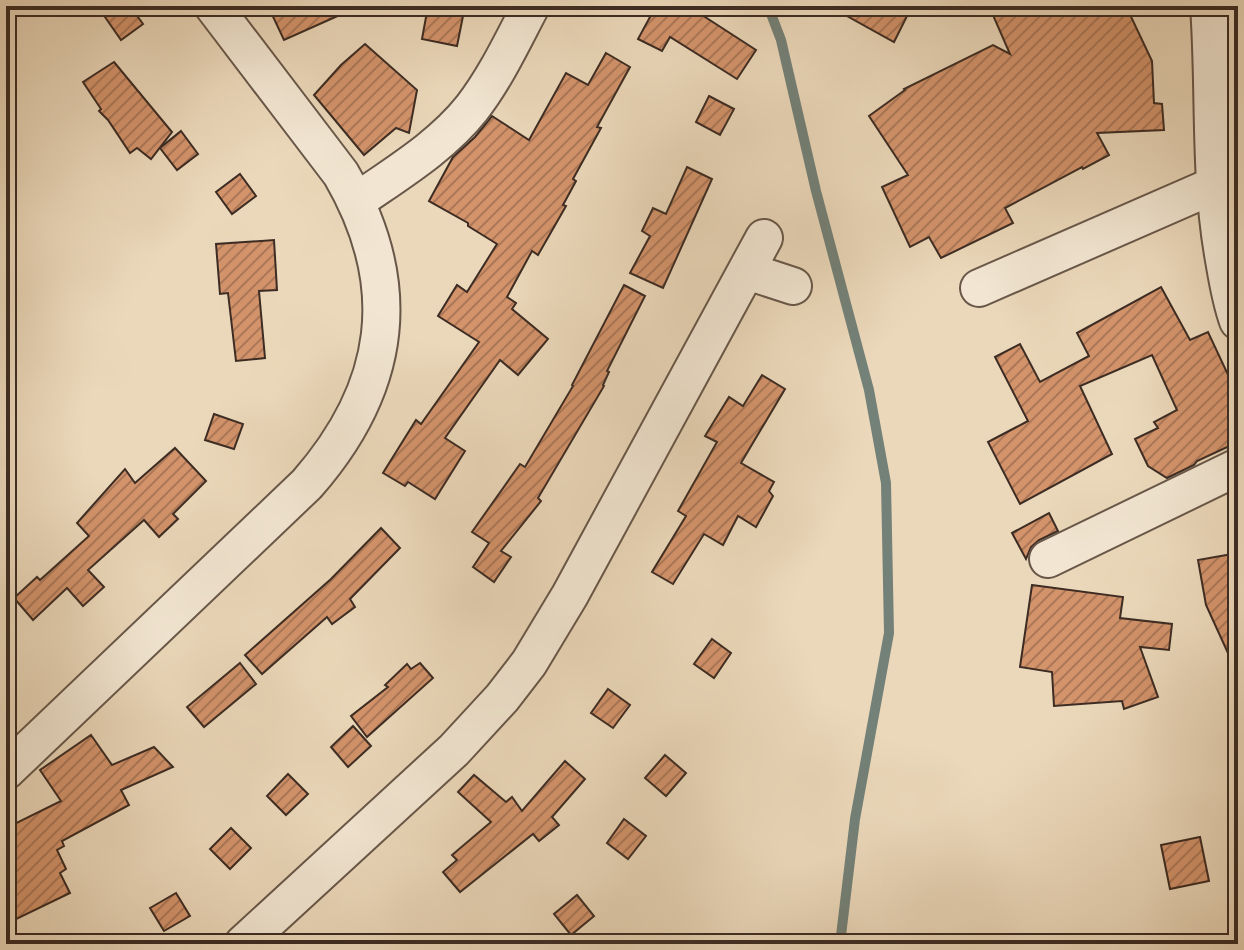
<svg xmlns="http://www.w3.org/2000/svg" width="1244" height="950" viewBox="0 0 1244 950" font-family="'Sorts Mill Goudy',serif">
<defs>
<pattern id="building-hatch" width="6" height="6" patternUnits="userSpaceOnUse" patternTransform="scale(2)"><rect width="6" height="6" fill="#d3936b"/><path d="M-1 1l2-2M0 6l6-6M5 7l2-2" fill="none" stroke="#ac7858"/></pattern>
</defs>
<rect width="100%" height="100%" fill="#ebd8ba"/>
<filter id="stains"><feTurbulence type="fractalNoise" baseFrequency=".0025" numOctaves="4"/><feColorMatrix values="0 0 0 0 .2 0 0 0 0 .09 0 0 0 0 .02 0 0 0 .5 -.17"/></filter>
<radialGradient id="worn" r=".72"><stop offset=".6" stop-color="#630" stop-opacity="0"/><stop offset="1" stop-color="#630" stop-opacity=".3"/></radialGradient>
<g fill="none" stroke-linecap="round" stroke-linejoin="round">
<!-- stream -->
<g stroke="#738178" stroke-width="10">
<polyline points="768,6 781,40 816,191 869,390 886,483 889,633 855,819 840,944"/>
<polyline points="6,194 11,184"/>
</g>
</g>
<!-- building -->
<g fill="url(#building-hatch)" stroke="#3c2c23" stroke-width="2">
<polygon points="119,6 130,6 143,24 121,40 105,17"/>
<polygon points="268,6 360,6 284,40"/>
<polygon points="428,6 465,6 457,46 422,39"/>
<polygon points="656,6 688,6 756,50 737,79 670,37 662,51 638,39"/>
<polygon points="829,6 912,6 894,42"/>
<polygon points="989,6 1126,6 1152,61 1154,103 1162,104 1164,130 1097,133 1109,155 1083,169 1082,167 1005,208 1013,223 941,258 929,237 910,247 882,187 908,175 869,116 905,90 904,89 993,45 1010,54"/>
<polygon points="365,44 417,90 409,133 396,128 364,155 314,95 341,65"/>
<polygon points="606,53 630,67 597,127 601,128 573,179 576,181 563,205 566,206 538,255 532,251 507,297 516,303 512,309 548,339 518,375 500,360 445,438 465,451 435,499 408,482 405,486 383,473 416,420 421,424 479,342 438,316 457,285 467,292 497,244 468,226 468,223 429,201 453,157 475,137 492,116 529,140 566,73 588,85"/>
<polygon points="114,62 172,132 151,159 137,148 130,153 108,120 99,111 101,109 83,82"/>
<polygon points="709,96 734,109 720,135 696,122"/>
<polygon points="181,131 198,154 177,170 160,148"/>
<polygon points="687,167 712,179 663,288 630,273 650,236 642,231 653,208 666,214"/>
<polygon points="240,174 256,196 232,214 216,192"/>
<polygon points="274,240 277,290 259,291 265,358 236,361 228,293 220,294 216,244"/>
<polygon points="624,285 645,296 607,371 609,372 603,385 604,386 538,498 541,501 501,551 511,557 494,582 473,567 489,543 472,532 520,464 525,467 573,386 572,385"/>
<polygon points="1161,287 1190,340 1208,332 1238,396 1238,442 1197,461 1194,465 1167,478 1148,466 1135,439 1158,428 1154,422 1177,410 1152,355 1080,386 1112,454 1020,504 988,442 1028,421 995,357 1020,344 1040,382 1089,356 1077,333"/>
<polygon points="762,375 785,389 741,463 774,482 769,491 773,496 756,527 738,516 723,545 704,534 673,584 652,572 686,516 678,511 717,442 705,436 729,397 743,406"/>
<polygon points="214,414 243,424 234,449 205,440"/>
<polygon points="175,448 206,481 173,514 178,519 159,537 144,520 88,570 104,587 83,606 67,588 33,620 14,598 37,577 40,580 89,536 77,523 125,469 135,483"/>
<polygon points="1049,513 1058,531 1039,540 1031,547 1026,559 1012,533"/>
<polygon points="381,528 400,548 350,599 355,607 332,624 327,617 262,674 245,655 331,579"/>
<polygon points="1238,553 1238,675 1206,605 1198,560"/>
<polygon points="1032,585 1123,597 1120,618 1172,624 1169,650 1140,647 1158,697 1124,709 1122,701 1054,706 1052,672 1020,667"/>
<polygon points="712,639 731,653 714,678 694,664"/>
<polygon points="240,663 256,684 204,727 187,707"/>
<polygon points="420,663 433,678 367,737 351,716 388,687 385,685 407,664 411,669"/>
<polygon points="608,689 630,705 613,728 591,713"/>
<polygon points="353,726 371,746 348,767 331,747"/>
<polygon points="91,735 112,765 154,747 173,767 121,790 129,805 62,841 64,846 57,850 66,869 60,873 70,893 6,924 6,828 61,801 40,770"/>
<polygon points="665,755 686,773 666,796 645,778"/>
<polygon points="565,761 585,779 552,817 559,825 539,841 533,834 460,892 443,872 457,860 452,855 491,822 458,792 474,775 506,802 512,797 522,811"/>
<polygon points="288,774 308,794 286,815 267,796"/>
<polygon points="624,819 646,836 628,859 607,843"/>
<polygon points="231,828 251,848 230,869 210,849"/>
<polygon points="1200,837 1209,881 1170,889 1161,845"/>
<polygon points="176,893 190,916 164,931 150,908"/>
<polygon points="577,895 594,916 571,935 554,914"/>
</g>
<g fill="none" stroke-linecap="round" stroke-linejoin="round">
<!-- street casing -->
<g stroke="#685749" stroke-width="40">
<g id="street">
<path d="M1209 6C1215 89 1209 172 1223 254 1227 277 1230 299 1238 321"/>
<path d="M357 201C397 173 441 147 472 108 496 77 513 40 531 6"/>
<polyline points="747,271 793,286"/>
<polyline points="979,288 1215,185"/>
<polyline points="1048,559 1238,467"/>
<path d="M6 771 307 484C391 388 406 286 341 174L213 6"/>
<polyline points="243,944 454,750 502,698 529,663 570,595 764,238"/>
</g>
</g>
<!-- street -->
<use href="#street" stroke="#f2e6d2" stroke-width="36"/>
</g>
<!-- margin -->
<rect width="1244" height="950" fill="none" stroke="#ebd8ba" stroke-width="32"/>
<rect x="8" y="8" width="1228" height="934" fill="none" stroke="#3c2c23" stroke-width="4"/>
<rect x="16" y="16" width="1212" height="918" fill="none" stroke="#3c2c23" stroke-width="2"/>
<rect width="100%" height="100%" filter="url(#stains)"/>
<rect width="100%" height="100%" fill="url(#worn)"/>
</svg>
